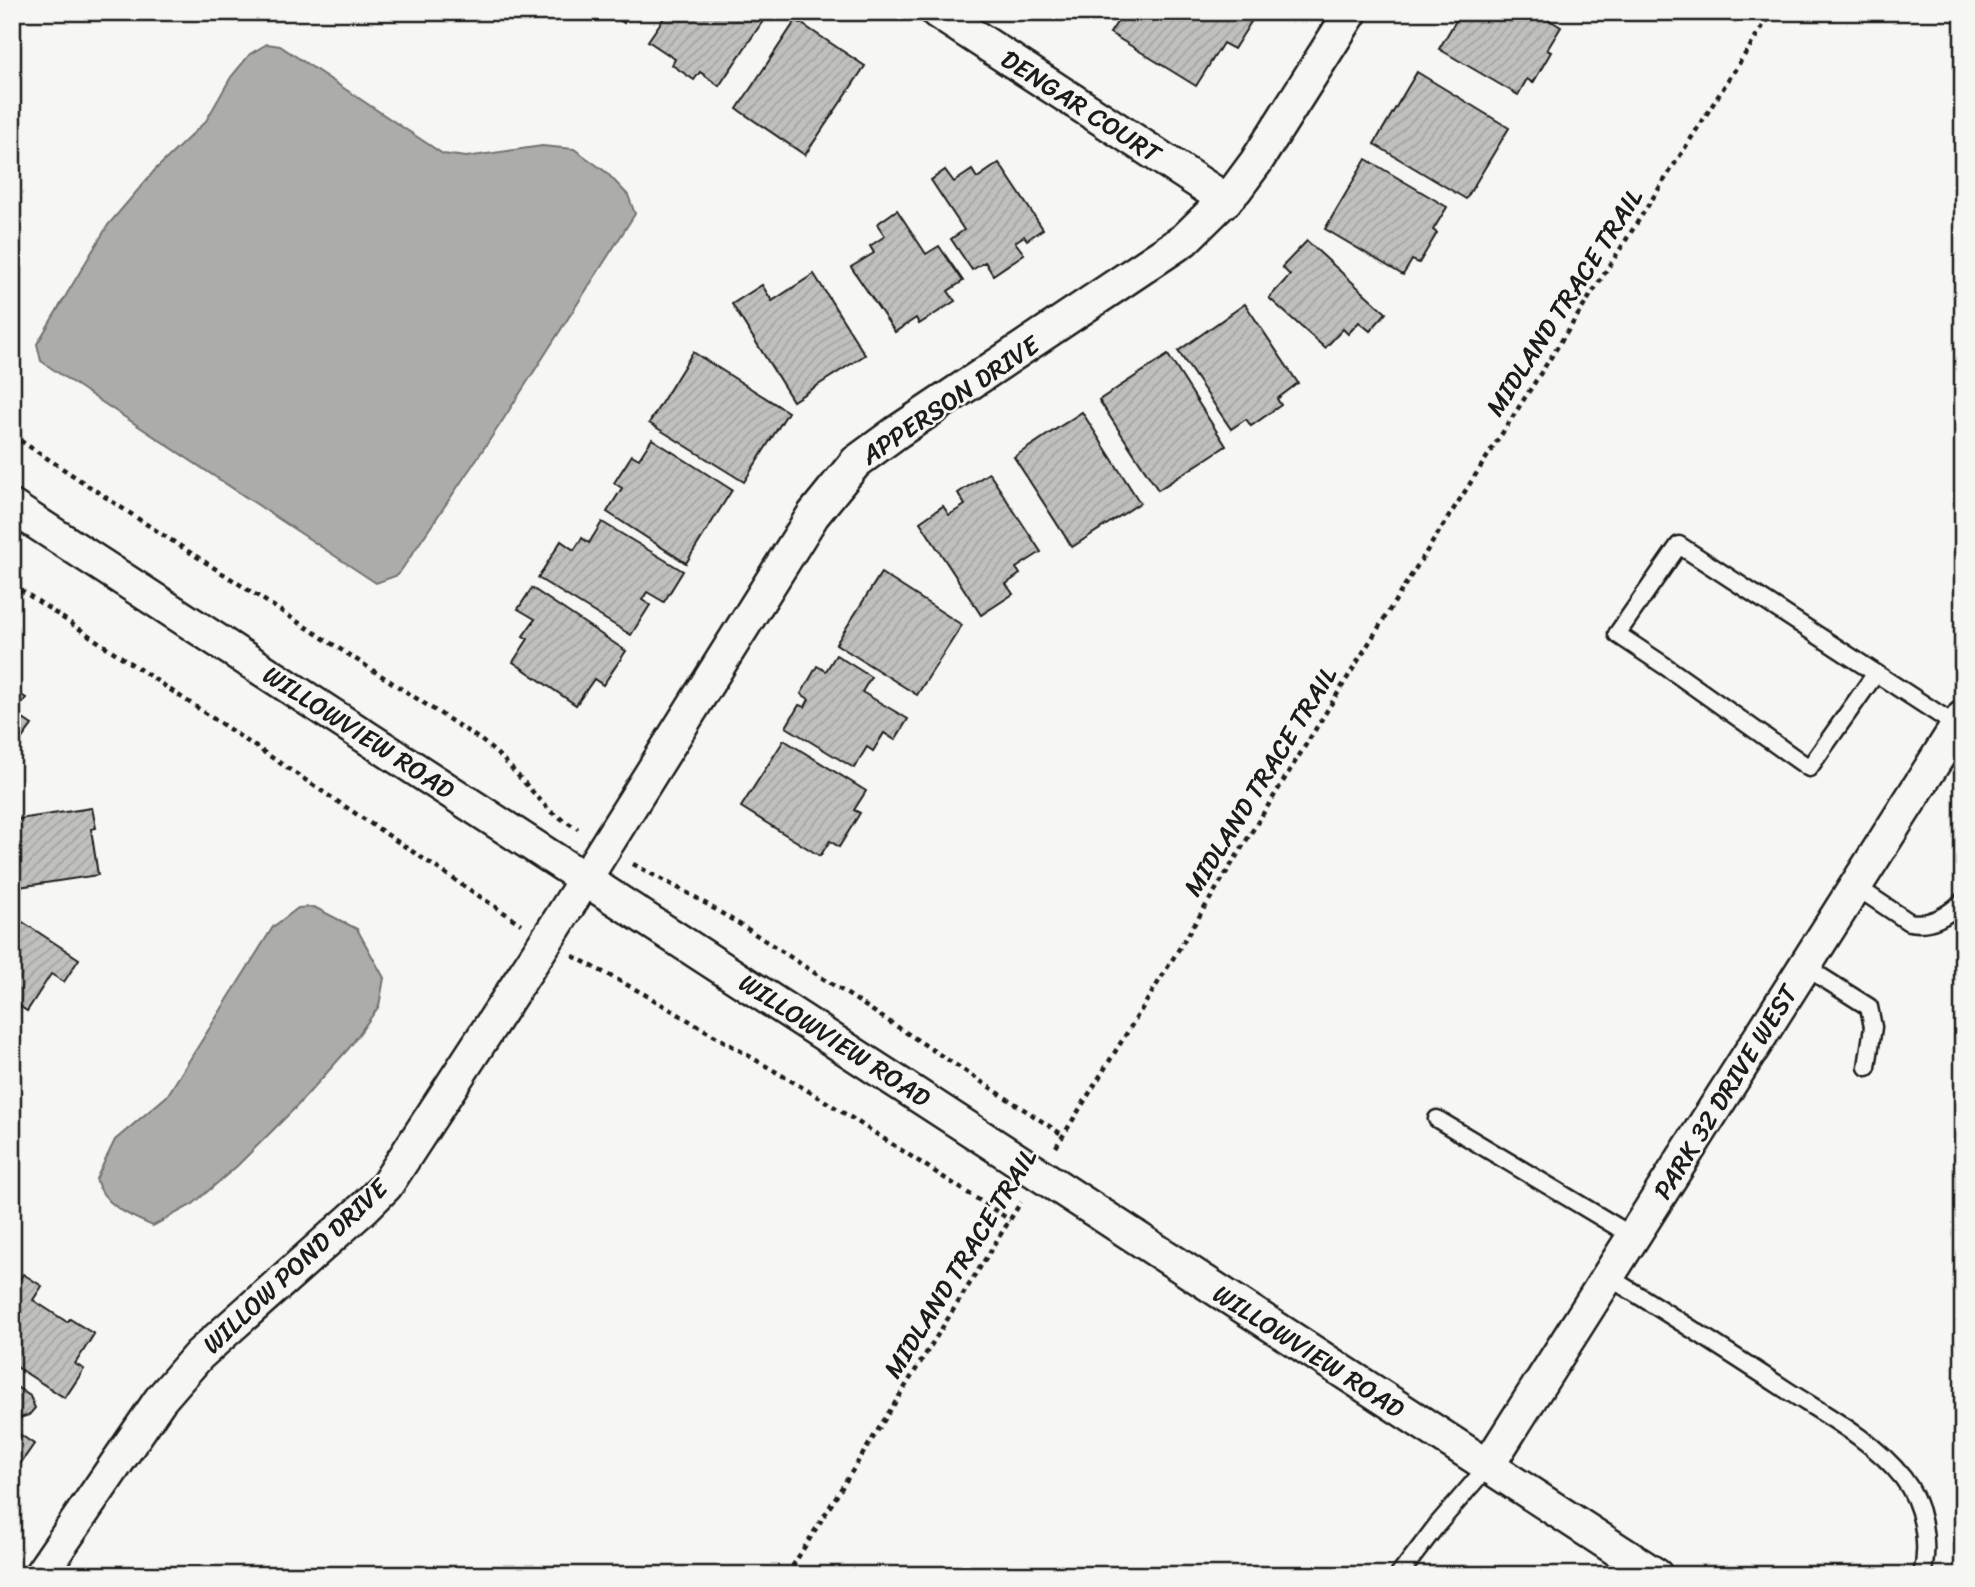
<svg xmlns="http://www.w3.org/2000/svg" width="1975" height="1587" viewBox="0 0 1975 1587" font-family="Sriracha,sans-serif">
<defs>
<pattern id="building-hatch" width="6" height="6" patternUnits="userSpaceOnUse" patternTransform="scale(1.75)"><rect width="6" height="6" fill="#c0c0bd"/><path d="M-1 1l2-2M0 6l6-6M5 7l2-2" fill="none" stroke="#a4a4a2"/></pattern>
</defs>
<rect width="100%" height="100%" fill="#f6f6f2"/>
<filter id="ink" filterUnits="userSpaceOnUse"><feTurbulence type="fractalNoise" baseFrequency=".0143" numOctaves="2"/><feDisplacementMap in="SourceGraphic" scale="14" xChannelSelector="R" yChannelSelector="G"/><feConvolveMatrix kernelMatrix="1 2 1 2 8 2 1 2 1" color-interpolation-filters="sRGB"/></filter>
<g filter="url(#ink)">
<!-- water -->
<g fill="#acaca9" stroke="#727271" stroke-width="2">
<polygon points="267,44 280,46 443,154 466,157 542,146 574,149 606,172 628,195 635,214 499,426 398,575 376,583 67,379 41,361 37,344 108,225 155,170 206,121 231,77 250,54"/>
<path d="M314 907 357 929 384 978 379 1006 349 1048 297 1106 237 1166 193 1204 153 1226C130 1216 103 1205 96 1179L115 1140 167 1096 273 927 298 908Z"/>
</g>
<!-- building -->
<g fill="url(#building-hatch)" stroke="#1c1c1c" stroke-width="2">
<polygon points="607,12 631,12 624,23"/>
<polygon points="668,12 769,12 719,86 700,72 694,80 672,65 675,59 648,41"/>
<polygon points="1124,12 1247,12 1254,17 1234,49 1223,43 1196,86 1110,33"/>
<polygon points="1461,12 1536,12 1561,27 1547,50 1551,52 1533,83 1527,79 1518,95 1439,49"/>
<polygon points="796,20 865,66 805,155 737,109"/>
<polygon points="1417,72 1509,128 1466,199 1374,144"/>
<polygon points="1366,159 1447,207 1433,230 1437,233 1419,263 1412,260 1403,275 1325,229"/>
<polygon points="999,163 1043,229 1027,240 1024,236 1015,242 1024,254 993,275 985,262 972,270 951,239 964,230 931,180 945,170 954,182 972,170 977,178"/>
<polygon points="897,210 926,254 939,246 963,281 948,291 955,301 919,324 916,318 895,332 851,267 874,253 870,246 885,236 877,224"/>
<polygon points="1307,241 1386,313 1370,331 1359,322 1348,334 1343,329 1325,348 1269,298 1290,275 1282,267"/>
<polygon points="814,274 865,355 793,401 732,304 762,285 772,301"/>
<polygon points="1245,304 1298,383 1277,399 1281,405 1251,426 1246,419 1231,429 1178,351"/>
<polygon points="693,352 788,412 744,482 649,423"/>
<polygon points="1168,355 1226,446 1158,490 1099,400"/>
<polygon points="1082,412 1140,503 1072,547 1014,457"/>
<polygon points="652,439 732,490 686,563 607,512 622,488 614,483 632,455 639,459"/>
<polygon points="989,473 1041,552 1016,568 1020,574 1006,584 1013,594 981,615 920,522 943,506 949,515 965,505 958,493"/>
<polygon points="602,522 683,571 664,602 647,592 642,600 650,605 631,635 538,578 561,541 574,550 582,538 589,543"/>
<polygon points="881,573 962,625 917,695 836,644"/>
<polygon points="532,588 626,651 603,685 594,679 576,705 513,662 528,639 523,636 535,619 518,609"/>
<polygon points="836,655 871,677 862,692 908,719 895,740 884,733 873,751 867,747 854,768 786,727 799,705 805,707 809,699 801,694 817,666 826,671"/>
<polygon points="12,689 26,698 14,713 32,725 12,752"/>
<polygon points="784,740 866,791 854,810 860,813 839,847 830,841 820,856 741,807"/>
<polygon points="92,808 96,828 91,829 98,875 12,888 12,820"/>
<polygon points="12,915 79,959 64,982 51,974 27,1011 12,1001"/>
<polygon points="23,1274 42,1286 33,1300 67,1322 70,1319 94,1334 75,1364 84,1369 65,1398 12,1364 12,1322 14,1319 12,1318 12,1290"/>
<polygon points="12,1384 30,1396 35,1408 29,1415 20,1418 12,1413"/>
<polygon points="12,1429 34,1444 14,1473 12,1472"/>
</g>
<g fill="none" stroke-linecap="round" stroke-linejoin="round">
<!-- service casing -->
<g stroke="#1c1c1c" stroke-width="21">
<g id="service">
<polyline points="1876,673 1809,768 1665,666 1617,634 1679,545 1957,726"/>
<path d="M1855 886 1909 922C1931 926 1947 916 1963 901"/>
<polyline points="1804,966 1869,1007 1873,1027 1867,1067"/>
<polyline points="1437,1119 1634,1237"/>
<path d="M1607 1276C1668 1313 1728 1352 1788 1391 1827 1416 1874 1441 1903 1478 1923 1503 1930 1544 1922 1575"/>
<polyline points="1399,1575 1437,1525 1487,1467"/>
</g>
</g>
<!-- minor casing -->
<g stroke="#1c1c1c" stroke-width="37">
<g id="minor">
<polyline points="937,12 1226,200"/>
<polyline points="12,507 1656,1575"/>
<polyline points="1487,1467 1963,717"/>
<polyline points="40,1575 160,1400 199,1355 365,1207 386,1186 555,927 813,515 856,462 897,432 1184,240 1236,189 1256,162 1351,12"/>
</g>
</g>
<!-- path -->
<g stroke="#1c1c1c" stroke-width="4.5" stroke-dasharray="5 5" stroke-linecap="butt">
<polyline points="12,435 143,522 481,740 503,759 551,812 578,829"/>
<polyline points="12,584 521,924"/>
<polyline points="633,864 695,897 749,930 1063,1135"/>
<polyline points="573,956 644,994 822,1099 1010,1220"/>
<polyline points="1056,1147 1405,585 1772,12"/>
<polyline points="787,1575 1021,1202"/>
</g>
<!-- service -->
<use href="#service" stroke="#f6f6f2" stroke-width="16"/>
<!-- minor -->
<use href="#minor" stroke="#f6f6f2" stroke-width="32"/>
</g>
</g>
<g text-anchor="middle" dominant-baseline="central" stroke-width="5" stroke-linejoin="round" paint-order="stroke">
<!-- street labels -->
<g font-size="26" fill="#1c1c1c" stroke="#f6f6f2">
<text transform="translate(1081 106) rotate(33)">DENGAR COURT</text>
<text transform="translate(1564 302) rotate(-57)">MIDLAND TRACE TRAIL</text>
<text transform="translate(950 400) rotate(-34)">APPERSON DRIVE</text>
<text transform="translate(359 732) rotate(33)">WILLOWVIEW ROAD</text>
<text transform="translate(1260 781) rotate(-58)">MIDLAND TRACE TRAIL</text>
<text transform="translate(835 1040) rotate(33)">WILLOWVIEW ROAD</text>
<text transform="translate(1725 1092) rotate(-58)">PARK 32 DRIVE WEST</text>
<text transform="translate(960 1263) rotate(-58)">MIDLAND TRACE TRAIL</text>
<text transform="translate(295 1266) rotate(-43)">WILLOW POND DRIVE</text>
<text transform="translate(1309 1351) rotate(33)">WILLOWVIEW ROAD</text>
</g>
</g>
<!-- margin -->
<rect width="1975" height="1587" fill="none" stroke="#f6f6f2" stroke-width="42"/>
<rect x="21" y="21" width="1933" height="1545" fill="none" stroke="#1c1c1c" stroke-width="2.5" filter="url(#ink)"/>
</svg>
